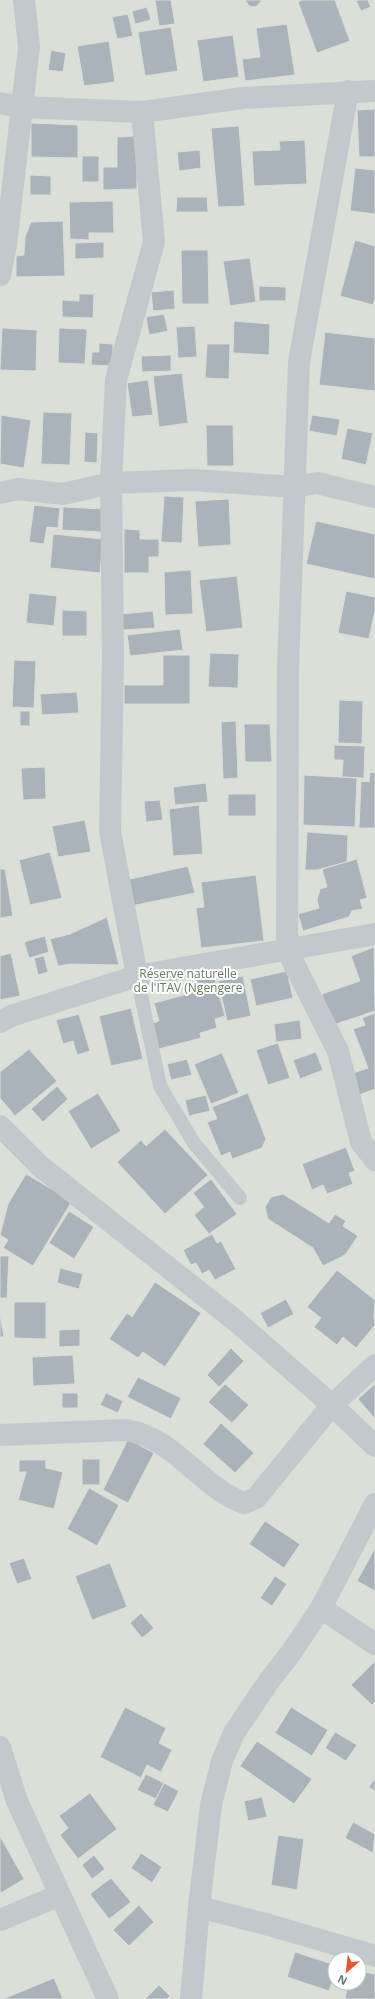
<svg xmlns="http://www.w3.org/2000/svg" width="375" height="1999" viewBox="0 0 375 1999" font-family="'Open Sans',sans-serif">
<rect width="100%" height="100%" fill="#fafaf8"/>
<!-- green -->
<path fill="#dadfd7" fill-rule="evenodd" d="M0 0H375V1999H0ZM335 1959H359V1983H335Z"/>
<!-- building -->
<g fill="#aab3b9" stroke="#dcdcda">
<polygon points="155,0 171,0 175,24 159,26"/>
<polygon points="245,0 262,0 257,6 255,7 249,6"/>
<polygon points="302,0 335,0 350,41 317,53 298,2"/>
<polygon points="359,0 368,0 371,7 361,11 356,1"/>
<polygon points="147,7 151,20 135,24 132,11"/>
<polygon points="128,14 133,36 117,39 112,17"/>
<polygon points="287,24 295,75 245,81 242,59 260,57 256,28"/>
<polygon points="171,27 178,71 145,76 138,32"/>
<polygon points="233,35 239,77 203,82 197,40"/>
<polygon points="109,41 115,82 84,86 77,46"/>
<polygon points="51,50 66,53 63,72 48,70"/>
<polygon points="375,109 375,157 359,157 357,110"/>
<polygon points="31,123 78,125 78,158 31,157"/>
<polygon points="239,126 245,206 218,207 211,128"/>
<polygon points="137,136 137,189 103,190 103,167 117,167 117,137"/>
<polygon points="305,140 307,184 254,186 252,151 280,150 279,141"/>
<polygon points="200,150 201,168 179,171 177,152"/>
<rect x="82" y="156" width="17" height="26"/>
<polygon points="355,168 375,170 375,214 350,211"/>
<polygon points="30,175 51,176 51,195 30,195"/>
<polygon points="177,197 207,197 208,212 176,212"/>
<polygon points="113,201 114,233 89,233 89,240 70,239 69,202"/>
<polygon points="63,221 65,276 16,277 16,256 24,255 25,237 31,222"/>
<polygon points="355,240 375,246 375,298 373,305 340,296"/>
<polygon points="104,242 104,258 75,259 75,243"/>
<polygon points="181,250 208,250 209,304 182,304"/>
<polygon points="250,258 256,302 230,306 223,261"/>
<polygon points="259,286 286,287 286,301 259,301"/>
<polygon points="174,290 175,309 153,311 151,292"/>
<polygon points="79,294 94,294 93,318 62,317 62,300 79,301"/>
<polygon points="164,314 168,331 149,335 146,317"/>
<polygon points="234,321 270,324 269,355 233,353"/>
<polygon points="195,326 197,357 178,358 176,327"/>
<polygon points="2,328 37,330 36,371 0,370"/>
<polygon points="59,328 87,329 85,364 58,363"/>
<polygon points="325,332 375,338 375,391 319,385"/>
<polygon points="99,343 113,344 113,366 91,365 92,352 99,352"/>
<polygon points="207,344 230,344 229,379 205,378"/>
<polygon points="171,355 171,371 142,372 141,356"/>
<polygon points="182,373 188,423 159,427 153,376"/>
<polygon points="148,380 153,415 132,417 127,383"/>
<polygon points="43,412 72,413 70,465 41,464"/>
<polygon points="1,415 31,420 24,468 0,464"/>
<polygon points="312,415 340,419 337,436 309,431"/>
<polygon points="206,425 233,425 234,466 207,466"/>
<polygon points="347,428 373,433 366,465 341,459"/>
<polygon points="85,432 98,433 97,463 84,462"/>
<polygon points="164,496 184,497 182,543 161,542"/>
<polygon points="229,499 231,545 198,547 195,501"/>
<polygon points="34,505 60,508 58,528 47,527 44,544 29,542"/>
<polygon points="63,507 103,509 102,532 62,530"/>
<polygon points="316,521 375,534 375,579 306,564"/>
<polygon points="124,529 140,530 140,539 159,539 159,557 149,557 149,573 124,573"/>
<polygon points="53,534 103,539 100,573 50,568"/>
<polygon points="191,570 193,614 165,615 164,572"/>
<polygon points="237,576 243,628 206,632 199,580"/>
<polygon points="346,591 375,597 375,610 369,639 338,633"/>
<polygon points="29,593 57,596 54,626 26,623"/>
<polygon points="62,610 87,611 87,636 62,636"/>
<polygon points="153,611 155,628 123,630 121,614"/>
<polygon points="180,629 183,650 130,656 127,635"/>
<polygon points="210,653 239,654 238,688 208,687"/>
<polygon points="163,655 190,655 190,704 124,704 124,685 163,685"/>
<polygon points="14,660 36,661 34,708 12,707"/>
<polygon points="77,692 79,713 42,715 40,694"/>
<polygon points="339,700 363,701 362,744 338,743"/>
<rect x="20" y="711" width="10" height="15"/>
<polygon points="236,721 238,778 223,779 221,722"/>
<polygon points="244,724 270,724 272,762 245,762"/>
<polygon points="334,745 365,746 364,778 342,777 343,760 334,760"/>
<polygon points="45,767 46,799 23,800 21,768"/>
<polygon points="370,772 375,773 375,828 359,828 361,781 369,782"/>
<polygon points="304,775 357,778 355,827 303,825"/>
<polygon points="206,783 208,802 175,805 173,787"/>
<rect x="228" y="794" width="28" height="22"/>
<polygon points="160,800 163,820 146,822 144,801"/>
<polygon points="199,805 203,854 173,856 169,809"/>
<polygon points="85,820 91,852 58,857 52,826"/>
<polygon points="307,832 348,835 347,862 317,870 305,870"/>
<polygon points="50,852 62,898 30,905 19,860"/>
<polygon points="357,859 367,898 360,900 363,909 352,911 349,917 303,931 298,914 319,908 317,900 320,889 327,887 322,869"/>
<polygon points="188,866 195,893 131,906 126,880"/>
<polygon points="0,869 5,869 13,916 0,918"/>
<polygon points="256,875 264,941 201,948 196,908 204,907 201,882"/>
<polygon points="107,917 119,965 71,964 58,966 50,939 70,934"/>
<polygon points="45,936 49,952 29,958 24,942"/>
<polygon points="374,947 375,1011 333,1025 322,994 360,981 351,956"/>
<polygon points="11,953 20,996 0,1000 0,956"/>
<polygon points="44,956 48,972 38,975 34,958"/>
<polygon points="287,971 293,998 256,1006 250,979"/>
<polygon points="214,976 225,1016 215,1019 217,1028 200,1033 201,1038 159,1049 153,1023 159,1021 154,1003 184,995 181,984"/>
<polygon points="243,976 251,1016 227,1021 218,981"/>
<polygon points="131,1008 143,1059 111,1066 99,1016"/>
<polygon points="375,1013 375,1089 359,1095 350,1074 368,1068 353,1029 365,1025 362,1018"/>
<polygon points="79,1014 90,1051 77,1055 73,1041 63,1044 56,1020"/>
<polygon points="300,1020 302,1039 276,1042 274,1024"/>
<polygon points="278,1043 290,1078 268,1085 256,1050"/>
<polygon points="29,1049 57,1081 15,1116 0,1098 0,1072"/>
<polygon points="316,1052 323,1070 300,1079 293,1060"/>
<polygon points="222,1053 239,1093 211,1104 194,1064"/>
<polygon points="187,1059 192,1075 171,1080 167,1064"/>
<polygon points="57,1086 68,1099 43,1122 31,1109"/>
<polygon points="98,1093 121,1131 91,1149 68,1111"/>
<polygon points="248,1093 266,1139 262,1148 232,1159 230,1152 221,1156 207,1122 217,1119 212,1107"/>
<polygon points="206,1095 210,1111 189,1116 185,1100"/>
<polygon points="165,1129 208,1175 165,1214 117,1162 141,1140 146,1146"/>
<polygon points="346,1147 355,1171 349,1173 353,1184 327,1194 323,1185 312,1190 302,1164"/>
<polygon points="26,1174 72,1201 33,1266 3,1248 8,1240 0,1235 8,1204"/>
<polygon points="211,1179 237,1214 209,1234 194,1215 204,1207 193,1193"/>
<polygon points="283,1194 329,1223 335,1214 346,1221 343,1226 358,1236 345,1255 323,1266 313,1248 268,1219 265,1207 271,1197"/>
<polygon points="69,1211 94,1227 74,1259 49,1243"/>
<polygon points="212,1234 217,1243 221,1241 236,1269 215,1280 209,1270 202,1274 196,1263 191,1265 183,1250"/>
<polygon points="0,1256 9,1256 7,1298 0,1298"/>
<polygon points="60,1268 83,1274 79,1289 57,1283"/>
<polygon points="337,1270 375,1300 374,1317 375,1325 356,1348 343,1337 337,1345 314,1327 321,1318 307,1307"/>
<polygon points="155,1282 201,1313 165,1367 143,1352 138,1358 109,1339 127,1313 132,1317"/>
<polygon points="286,1299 294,1314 268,1328 260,1313"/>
<polygon points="14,1302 46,1302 46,1339 14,1338"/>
<polygon points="0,1314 4,1337 0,1337"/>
<polygon points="80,1329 80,1346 59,1347 59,1330"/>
<polygon points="231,1348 244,1361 219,1387 207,1375"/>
<polygon points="73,1355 75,1384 33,1386 32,1357"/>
<polygon points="138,1377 181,1398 171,1419 127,1397"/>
<polygon points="225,1384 249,1405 232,1423 208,1402"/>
<polygon points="375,1384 375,1419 358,1399"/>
<rect x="62" y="1393" width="16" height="15"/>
<polygon points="106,1393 123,1401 118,1413 100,1405"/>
<polygon points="221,1423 254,1453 235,1473 203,1444"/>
<polygon points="128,1439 154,1453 128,1503 103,1490"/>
<rect x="82" y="1459" width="18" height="26"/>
<polygon points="19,1460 46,1460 46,1468 63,1472 54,1509 18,1500 26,1472 19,1472"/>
<polygon points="89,1488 119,1505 97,1546 67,1529"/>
<polygon points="265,1521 300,1544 284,1568 249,1544"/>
<polygon points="375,1548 375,1591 357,1581"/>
<polygon points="24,1558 32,1579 17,1584 9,1563"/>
<polygon points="110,1563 127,1607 92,1620 75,1576"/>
<polygon points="275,1576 287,1584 272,1606 260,1598"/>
<polygon points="141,1613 154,1628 142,1638 130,1623"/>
<polygon points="375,1661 375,1702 372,1705 351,1685"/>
<polygon points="125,1707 166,1728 159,1743 172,1750 161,1772 147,1765 141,1778 100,1757"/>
<polygon points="291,1707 328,1730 312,1756 275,1733"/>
<polygon points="335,1732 357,1745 346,1761 325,1748"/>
<polygon points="257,1741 312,1779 294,1804 240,1766"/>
<polygon points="146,1774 164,1783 156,1799 137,1790"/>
<polygon points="375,1778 375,1791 369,1787"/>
<polygon points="164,1783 179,1791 168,1812 153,1805"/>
<polygon points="90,1793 117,1829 78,1859 60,1835 68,1828 59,1816"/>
<polygon points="262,1797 267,1817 248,1821 244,1801"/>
<polygon points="353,1822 375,1834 373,1853 345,1838"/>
<polygon points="278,1835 304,1839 297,1890 271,1885"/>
<polygon points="0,1836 24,1879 1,1893 0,1891"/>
<polygon points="141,1853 162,1867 152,1883 131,1868"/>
<polygon points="94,1855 105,1869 92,1879 82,1865"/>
<polygon points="111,1878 131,1902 109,1919 90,1894"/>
<polygon points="139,1905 154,1922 129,1946 113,1930"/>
<polygon points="295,1952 335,1965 335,1972 329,1991 287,1977"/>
<polygon points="360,1971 375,1974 375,1999 345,1999 348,1983 359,1983"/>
<polygon points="54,1978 63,1999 3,1999"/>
<polygon points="159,1985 170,1996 167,1999 145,1999"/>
</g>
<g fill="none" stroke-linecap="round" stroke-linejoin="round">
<!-- service -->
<polyline stroke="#c3c8cc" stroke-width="14" points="137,976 160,1086 194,1143 240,1198"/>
<!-- minor -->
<g stroke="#c3c8cc" stroke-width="22">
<polyline points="348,91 299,362 288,668 287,950 338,1051 361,1142 375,1160"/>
<polyline points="0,103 22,107 142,112 243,98 375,91"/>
<polyline points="0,275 6,245 29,47 24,0"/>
<polyline points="0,493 18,489 63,494 111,483 192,480 294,487 317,483 375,497"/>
<polyline points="137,976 110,831 113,656 111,483 116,380 154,242 142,112"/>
<polyline points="0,1022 11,1016 137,976 375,934"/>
<polyline points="0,1126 40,1166 236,1321 332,1405 375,1446"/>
<path d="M0 1435 126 1430C175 1438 200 1487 244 1503L256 1498 332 1405 375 1365"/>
<polyline points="321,1608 375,1644"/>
<polyline points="199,1907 269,1925 375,1956"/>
<polyline points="0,1920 60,1895"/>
<polyline points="191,1999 199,1907 211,1805 222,1761 234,1733 269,1681 293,1650 321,1608 375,1504"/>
</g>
<!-- tertiary -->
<polyline stroke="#c3c8cc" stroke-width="22" points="0,1747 17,1801 108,1999"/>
</g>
<g text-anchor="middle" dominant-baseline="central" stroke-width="4" stroke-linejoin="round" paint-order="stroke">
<!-- park labels -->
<g font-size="12" fill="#687a64" stroke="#fff">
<text x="188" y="973">Réserve naturelle<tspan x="188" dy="14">de l'ITAV (Ngengere</tspan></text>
</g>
</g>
<!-- north arrow -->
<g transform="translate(347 1971) rotate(208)"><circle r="19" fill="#ffffff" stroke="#c1c8cd"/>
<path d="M0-3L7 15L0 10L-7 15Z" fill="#e4572e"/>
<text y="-6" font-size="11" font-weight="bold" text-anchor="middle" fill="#657683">N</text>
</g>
</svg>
